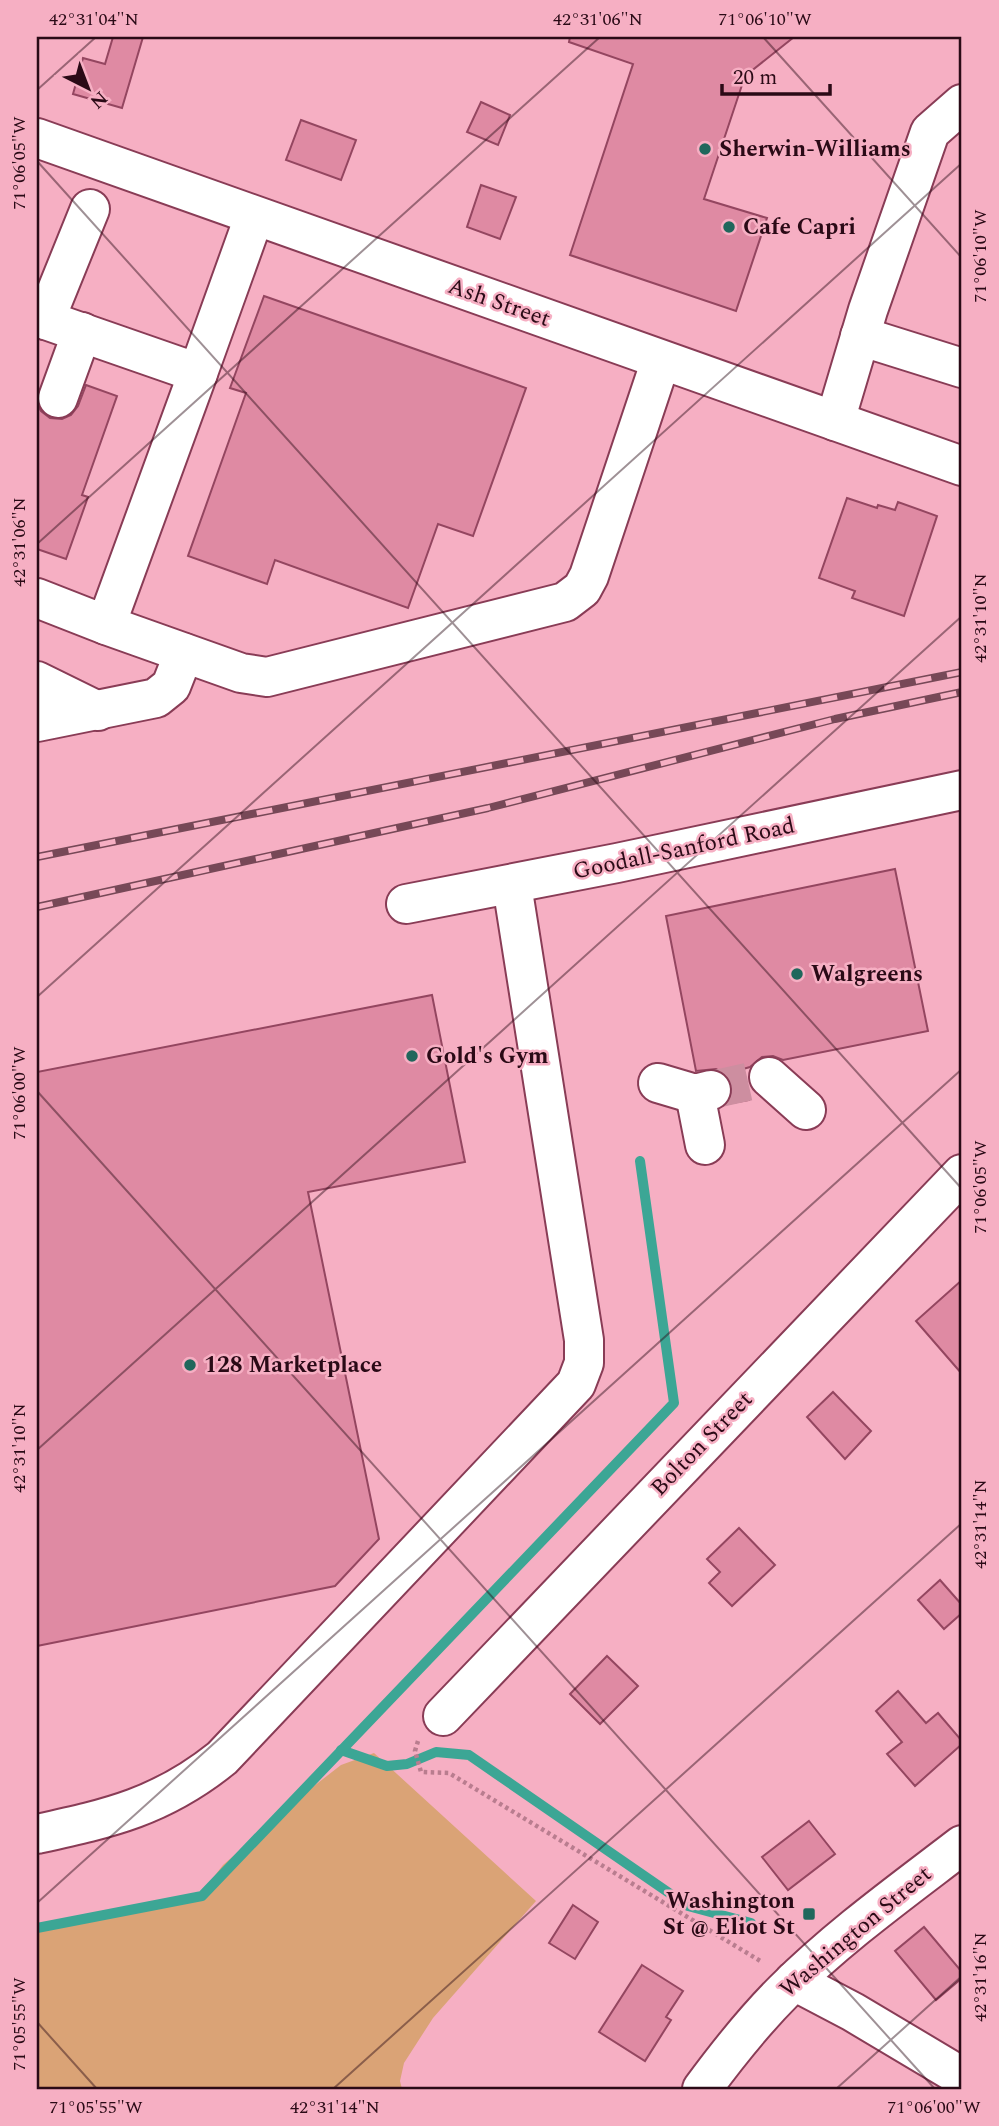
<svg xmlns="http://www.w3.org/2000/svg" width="999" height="2126" viewBox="0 0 999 2126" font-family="Spectral,serif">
<rect width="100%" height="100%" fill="#f6afc3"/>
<!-- green -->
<polygon fill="#daa376" points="374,1753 536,1901 433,2018 404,2063 400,2081 402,2089 37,2089 37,1927 199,1896 223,1865 314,1786 341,1765"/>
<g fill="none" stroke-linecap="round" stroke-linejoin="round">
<!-- stream -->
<g stroke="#3ca695" stroke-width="10">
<polyline points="341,1750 387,1766 407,1764 436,1752 469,1755 688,1906 751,1923"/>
<polyline points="37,1928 202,1896 674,1403 640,1161"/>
</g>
</g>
<!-- building -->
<g fill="#df8aa3" stroke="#944660" stroke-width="2">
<polygon points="113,37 143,37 122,108 73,94 83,58 105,64"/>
<polygon points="570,37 794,37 745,76 704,199 767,218 736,311 570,255 633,64 569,42"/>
<polygon points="481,102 510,115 498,145 467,132"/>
<polygon points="301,120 356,140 341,180 286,160"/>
<polygon points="481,185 516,197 500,239 467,227"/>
<polygon points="264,296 526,388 473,536 438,524 408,608 275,560 267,584 188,556 246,393 230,388"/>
<polygon points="86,385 117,396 82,495 88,497 66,559 37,549 37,403 41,411 50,418 62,419 71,415 78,406"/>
<polygon points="847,498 877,508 878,505 895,510 898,502 937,516 904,616 852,598 855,591 819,578"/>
<polygon points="895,869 928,1031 783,1060 773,1056 762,1057 750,1067 743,1069 749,1100 727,1104 732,1095 732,1085 727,1075 716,1069 696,1071 666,916"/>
<polygon points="432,995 465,1162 308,1192 379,1539 335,1586 37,1646 37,1072"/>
<polygon points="962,1280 962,1374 916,1321"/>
<polygon points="833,1392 871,1431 845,1459 807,1417"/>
<polygon points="739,1528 775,1565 732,1606 709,1583 720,1572 707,1559"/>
<polygon points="940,1580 962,1605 962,1613 944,1629 918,1600"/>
<polygon points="607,1656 638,1686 600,1724 570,1694"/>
<polygon points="898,1691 926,1723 938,1713 962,1741 962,1744 915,1786 887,1754 902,1742 876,1711"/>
<polygon points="809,1821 835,1854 788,1890 762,1857"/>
<polygon points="573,1905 598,1922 575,1959 549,1943"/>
<polygon points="924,1927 962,1972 962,1978 936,2000 895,1951"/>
<polygon points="642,1965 683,1991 666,2017 671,2020 645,2061 599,2032"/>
</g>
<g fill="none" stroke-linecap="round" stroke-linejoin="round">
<!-- minor-tunnel -->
<polyline stroke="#cd8ea0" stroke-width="38" stroke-dasharray="38 19" stroke-linecap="butt" points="711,1090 769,1077"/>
<!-- minor casing -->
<g stroke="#893c56" stroke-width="42">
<g id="minor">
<polyline points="37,138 962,466"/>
<polyline points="37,317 198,373 254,217"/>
<polyline points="45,320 90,209"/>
<polyline points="860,336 962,368"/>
<polyline points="58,398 82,332"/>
<polyline points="835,421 868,310 930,132 962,104"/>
<polyline points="37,598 106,625 198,373"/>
<polyline points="106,625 241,673 267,677 565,602 582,589 589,576 661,360"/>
<polyline points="37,681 98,711"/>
<polyline points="37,722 156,698 171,686 184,653"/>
<polyline points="406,904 617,863 962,790"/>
<polyline points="769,1077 806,1110"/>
<polyline points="658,1083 695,1094 711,1090"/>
<polyline points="695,1094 705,1145"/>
<polyline points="443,1716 962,1174"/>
<path d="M37 1834C110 1818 161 1807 222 1758L576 1384 584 1363V1340L512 885"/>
<polyline points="794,1981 853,2012 962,2077"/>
<path d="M702 2089C727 2055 754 2021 784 1991 838 1937 902 1891 962 1845"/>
</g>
</g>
<!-- path -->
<polyline stroke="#b97d8f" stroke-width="4.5" stroke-dasharray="3.5 3.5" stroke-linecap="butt" points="418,1741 415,1751 421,1772 449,1773 762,1962"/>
<!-- minor -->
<use href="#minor" stroke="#fff" stroke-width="38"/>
<!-- rail casing -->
<g stroke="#774857" stroke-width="8">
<g id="rail">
<polyline points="37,857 962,672"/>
<polyline points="37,907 488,808 835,719 962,692"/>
</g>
</g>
<!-- rail -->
<use href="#rail" stroke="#f6afc3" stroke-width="5" stroke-dasharray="16" stroke-linecap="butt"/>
</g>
<!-- ticks -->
<path fill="none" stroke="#2a0a16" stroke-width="2" stroke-opacity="0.45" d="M763 37 962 258M37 90 96 37M37 161 962 1189M37 544 600 37M37 997 962 163M37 1091 935 2089M37 1450 962 616M37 1903 962 1069M37 2022 97 2089M333 2089 962 1523M836 2089 962 1976"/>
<!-- markers -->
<g fill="#20675c" stroke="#f6afc3" stroke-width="2.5">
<circle cx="705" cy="149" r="7"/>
<circle cx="729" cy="227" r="7"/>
<circle cx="797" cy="974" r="7"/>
<circle cx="412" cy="1056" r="7"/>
<circle cx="190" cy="1365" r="7"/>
<rect x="802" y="1907" width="14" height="14" rx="3.5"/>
</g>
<g text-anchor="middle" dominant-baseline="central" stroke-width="5" stroke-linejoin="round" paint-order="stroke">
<!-- poi labels -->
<g font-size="23" font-weight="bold" fill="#2a0a16" stroke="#f6afc3" text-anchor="start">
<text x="719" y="149">Sherwin-Williams</text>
<text x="743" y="227">Cafe Capri</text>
<text x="811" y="974">Walgreens</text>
<text x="426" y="1056">Gold's Gym</text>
<text x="204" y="1365">128 Marketplace</text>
<text x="795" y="1901" text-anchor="end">Washington<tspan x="795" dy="26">St @ Eliot St</tspan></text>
</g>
<!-- street labels -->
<g font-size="23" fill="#2a0a16" stroke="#f6afc3">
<text transform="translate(499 303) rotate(19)">Ash Street</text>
<text transform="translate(684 849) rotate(-12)">Goodall-Sanford Road</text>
<text transform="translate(702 1444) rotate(-46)">Bolton Street</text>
<text transform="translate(856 1932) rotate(-40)">Washington Street</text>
</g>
</g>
<!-- border -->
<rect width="999" height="2126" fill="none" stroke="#f6afc3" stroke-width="77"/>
<!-- north arrow -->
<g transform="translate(88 88) rotate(138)" stroke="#f6afc3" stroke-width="5" paint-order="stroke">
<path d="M0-5L12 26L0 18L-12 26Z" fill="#2a0a16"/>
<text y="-10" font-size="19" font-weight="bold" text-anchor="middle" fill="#2a0a16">N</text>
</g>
<!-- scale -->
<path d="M722 84v10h108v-10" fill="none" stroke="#2a0a16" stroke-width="3.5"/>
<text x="733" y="84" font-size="21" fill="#2a0a16" stroke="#f6afc3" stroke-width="5" paint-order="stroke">20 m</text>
<rect x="38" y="38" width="922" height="2050" fill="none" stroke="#2a0a16" stroke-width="2.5"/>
<g font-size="18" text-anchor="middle" fill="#2a0a16">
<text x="94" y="25">42°31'04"N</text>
<text x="598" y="25">42°31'06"N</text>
<text x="765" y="25">71°06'10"W</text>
<text transform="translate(19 163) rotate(-90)" y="6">71°06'05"W</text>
<text transform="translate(980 256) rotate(-90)" y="6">71°06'10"W</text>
<text transform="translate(19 542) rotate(-90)" y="6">42°31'06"N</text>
<text transform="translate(980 618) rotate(-90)" y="6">42°31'10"N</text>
<text transform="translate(19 1093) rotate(-90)" y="6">71°06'00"W</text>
<text transform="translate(980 1187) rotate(-90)" y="6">71°06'05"W</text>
<text transform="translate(19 1448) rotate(-90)" y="6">42°31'10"N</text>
<text transform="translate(980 1524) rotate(-90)" y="6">42°31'14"N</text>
<text transform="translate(980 1977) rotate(-90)" y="6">42°31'16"N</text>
<text transform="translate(19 2024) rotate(-90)" y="6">71°05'55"W</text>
<text x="96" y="2113">71°05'55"W</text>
<text x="335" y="2113">42°31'14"N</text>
<text x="934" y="2113">71°06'00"W</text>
</g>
</svg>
